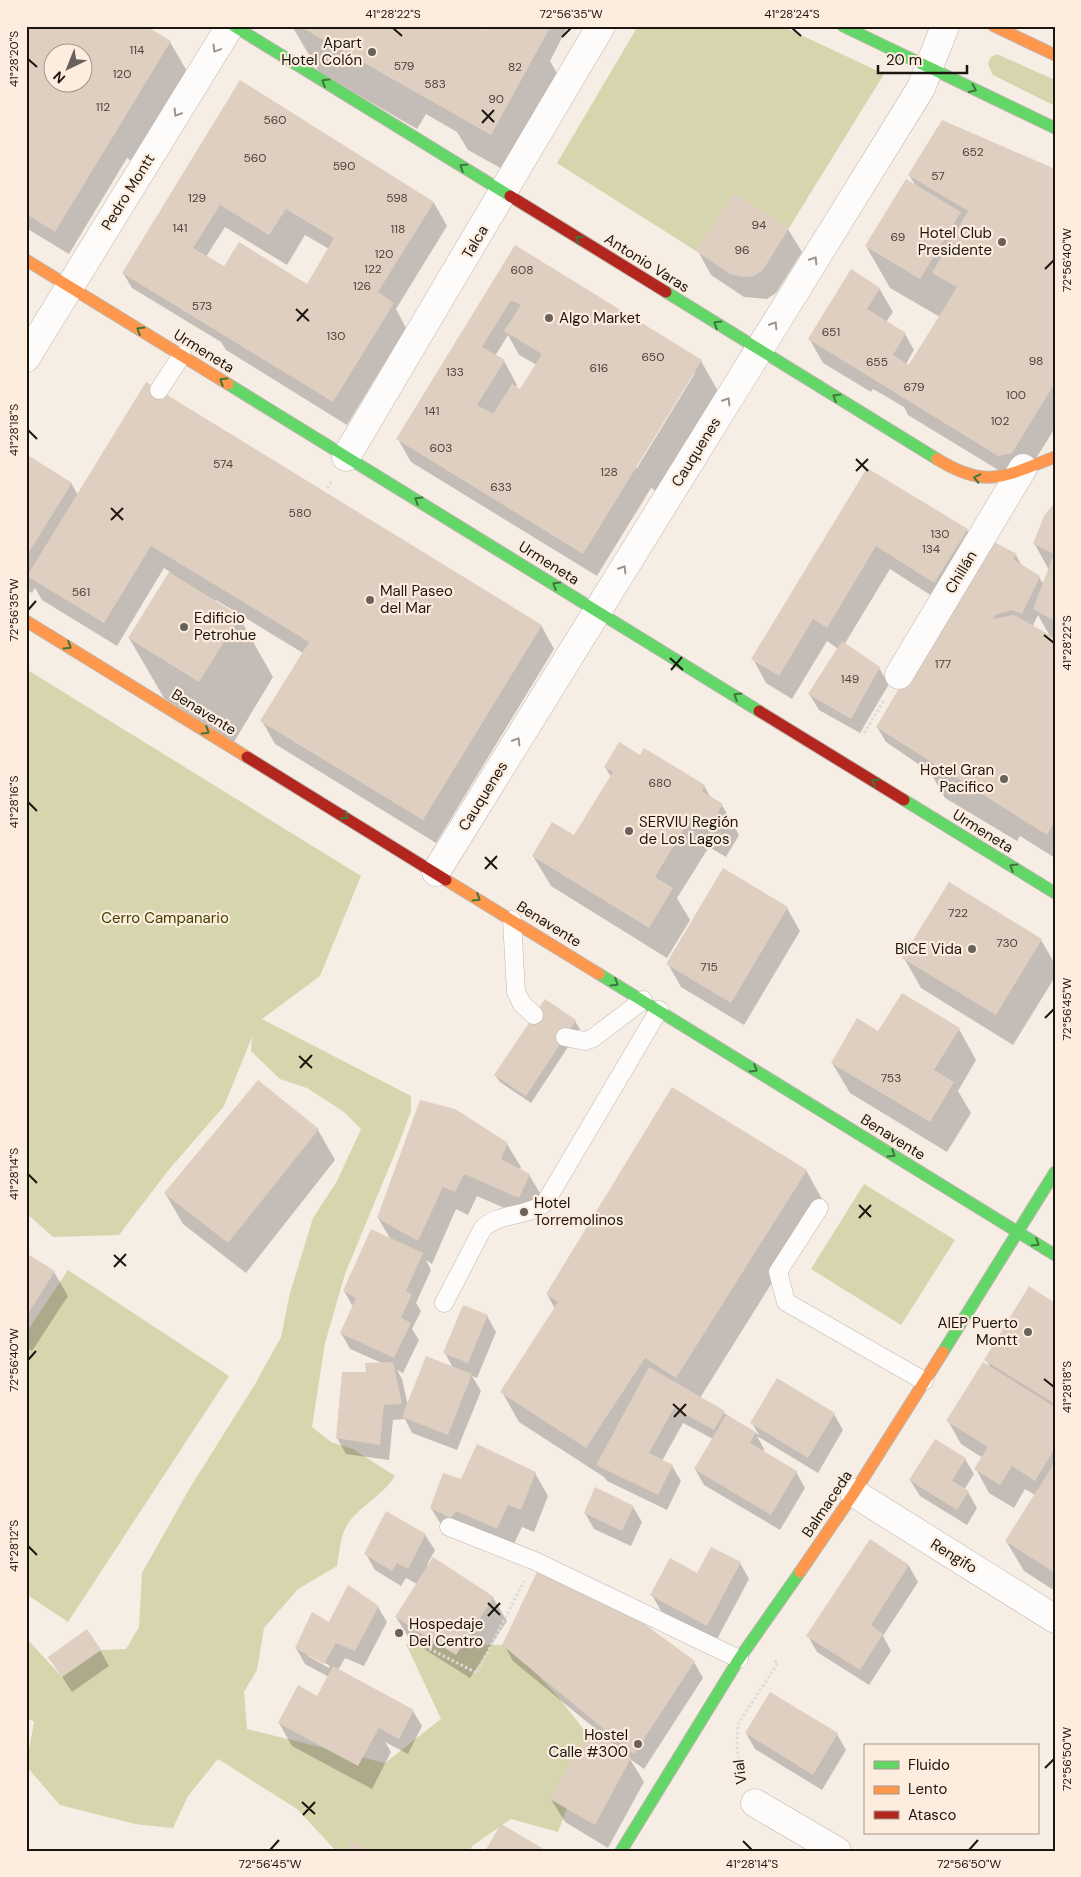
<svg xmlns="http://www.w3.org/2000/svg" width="1081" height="1877" viewBox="0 0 1081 1877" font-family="'DM Sans',sans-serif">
<rect width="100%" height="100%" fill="#f6ede5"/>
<!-- green -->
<g fill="#d7d5ad">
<polygon points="638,26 782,26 884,74 789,228 734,194 696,251 557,163"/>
<polygon points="997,54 1055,80 1055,106 993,75 988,64 991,57"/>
<path d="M26 669 361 876 320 976 262 1019 411 1096V1111L400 1141 345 1274 325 1343 312 1427 331 1442 353 1449 395 1476C383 1496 356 1508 346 1527 340 1538 339 1555 337 1566L298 1589 264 1628 257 1670 244 1692 247 1729 385 1763 441 1719 406 1644 508 1645 555 1693 592 1740 558 1832 511 1819 472 1846 470 1851H336L297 1809 218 1759 188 1796 173 1828 135 1824 60 1805 26 1766 34 1722 26 1717V1638L62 1677 101 1650 126 1649 139 1627 142 1573 191 1486 254 1386 281 1337 290 1293 313 1218 337 1181 361 1129 344 1112 307 1088 280 1079 251 1051 252 1037 224 1106 167 1172 119 1235 53 1237 26 1213Z"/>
<polygon points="864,1184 955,1240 901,1325 811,1269"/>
<polygon points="68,1270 229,1376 68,1622 26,1594 26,1333"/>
</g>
<!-- shadow -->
<g fill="#0003" fill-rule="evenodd">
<path d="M26 26H144L170 42 188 73 133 162 127 158 69 254 26 228ZM52 52H82V82H52Z"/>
<polygon points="292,26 476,26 485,33 489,26 568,26 550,61 565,87 515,176 468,150 457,132 426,114 417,129 319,72"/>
<path d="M240 82 434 203 447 226 396 309 406 328 347 425 226 350 221 342 132 288 123 273ZM225 227 287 265 305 235 329 249 307 285 225 268 206 257Z"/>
<polygon points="1055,171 1055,428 1025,476 1013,479 908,415 904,407 873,389 871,392 823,363 810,340 879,288 893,312 886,322 905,334 914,350 906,364 908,366 940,317 890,288 866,246 916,186 909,175"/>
<polygon points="788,229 802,252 776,293 767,299 744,297 711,275 698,251"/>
<path d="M515 247 701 361 718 391 657 492 651 488 597 576 411 462 398 439ZM508 335 519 355 537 365 524 394 515 388 517 385 504 361 495 356ZM692 373H695L637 468 635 467Z"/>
<polygon points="26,456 71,483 78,495 541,625 554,649 436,843 275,744 262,721 303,653 216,600 215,602 239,617 273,677 234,742 164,698 129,638 170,572 164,568 117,646 42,600 35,588 32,593 26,589"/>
<path d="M868 470 967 530 981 553 1016 555 1022 566 1039 577 1044 585 1049 570 1034 543 1055 504V858L1020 836 1017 841 945 798 930 772 886 742 877 727 949 607 890 569 844 645 879 668 889 684 860 733 819 710 809 694 838 649 827 641 792 699 766 683 753 659ZM1038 615 1051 638 1032 627Z"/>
<polygon points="640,757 704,786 711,798 722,805 739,835 726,857 709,847 677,898 690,920 667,958 551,886 533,856 574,837 611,777 605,767"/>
<polygon points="787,908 800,931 744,1025 681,987 668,964"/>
<polygon points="1041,940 1055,964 1055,977 1013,1045 921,988 904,958"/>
<polygon points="545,1001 575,1021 580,1029 531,1103 500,1082 495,1075"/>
<polygon points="959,1029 976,1060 958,1091 971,1113 947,1152 850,1093 832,1063 879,1033"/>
<polygon points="318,1130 335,1160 246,1273 183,1224 165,1193"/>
<polygon points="507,1144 521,1167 520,1170 529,1175 543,1198 532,1220 477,1196 468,1215 456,1209 432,1264 426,1260 431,1270 416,1303 421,1311 412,1329 419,1340 403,1373 397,1370 402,1379 408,1406 453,1368 445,1353 487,1316 496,1332 477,1378 472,1376 481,1391 457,1450 412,1433 405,1419 393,1420 389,1460 346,1454 337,1438 367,1373 382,1363 350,1349 341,1333 353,1307 344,1291 391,1240 378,1218"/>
<polygon points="806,1170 823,1201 700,1398 759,1435 752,1423 834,1414 843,1430 818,1473 757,1436 764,1449 763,1452 796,1472 805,1488 780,1530 704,1485 695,1469 713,1439 683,1423 662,1461 672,1466 681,1481 667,1510 607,1481 604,1477 519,1422 502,1392 555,1309 547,1294"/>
<polygon points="26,1254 54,1272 68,1296 32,1351 26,1347"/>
<polygon points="1055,1305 1055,1591 1024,1571 1006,1541 1035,1495 1025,1489 1014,1508 989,1493 976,1469 983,1458 961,1444 948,1421 991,1368 986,1360"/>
<polygon points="965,1459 974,1474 964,1490 968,1492 977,1508 967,1525 920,1496 910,1480"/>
<polygon points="535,1473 548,1496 534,1532 522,1527 510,1552 445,1531 431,1508"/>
<polygon points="633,1507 642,1522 631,1546 594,1529 585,1513"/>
<polygon points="425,1535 435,1550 427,1565 493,1598 507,1621 470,1678 410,1640 396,1617 417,1584 406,1578 401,1586 375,1570 366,1554"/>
<polygon points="870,1541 909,1566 918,1582 883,1636 891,1651 869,1685 817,1652 808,1636"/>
<polygon points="740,1563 749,1579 716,1641 661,1611 652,1595 698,1575"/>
<path d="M378 1607 387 1622 364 1666 345 1658 338 1670 413 1711 422 1726 408 1754 385 1742 391 1752 372 1789 292 1746 279 1723 318 1697 329 1677 305 1664 296 1648 329 1623ZM308 1653 330 1666 329 1668 308 1656Z"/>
<polygon points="504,1645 694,1662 703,1678 644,1769 630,1759 644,1782 608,1848 565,1822 551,1799 593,1727 513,1661"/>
<polygon points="100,1650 109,1666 72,1692 50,1658"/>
<polygon points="746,1733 837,1734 846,1750 822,1790 755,1749"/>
</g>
<!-- building -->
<g fill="#decfc0" fill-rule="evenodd">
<path d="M26 26H146L171 41 55 232 26 214ZM52 52H82V82H52Z"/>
<polygon points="299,26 478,26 485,30 487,26 551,26 491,135"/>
<path d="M240 80 434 202 378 292 394 303 333 402 122 273ZM220 205 269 235 286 209 334 238 307 284 239 242 224 266 193 248Z"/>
<polygon points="942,120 1055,169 1055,383 1012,453 998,456 808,339 851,269 880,288 867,309 906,333 893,355 909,365 957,287 932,273 968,211 908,175"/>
<polygon points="906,179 961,212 920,279 865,246"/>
<polygon points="734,193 789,228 763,270 754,276 743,277 730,274 696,251"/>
<path d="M515 245 702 360 583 554 396 439ZM511 300 521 305 504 331 542 354 520 389 512 384 493 414 477 405 505 360 482 347Z"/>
<polygon points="146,382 542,625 423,820 260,721 309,642 151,546 104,623 27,576"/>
<polygon points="26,454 72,483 26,557"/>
<polygon points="867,468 968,529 934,583 876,546 827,628 813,619 779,676 751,659"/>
<polygon points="1055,502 1055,621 1033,609 1054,554 1033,544 1044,516"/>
<polygon points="988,539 1017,554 1013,559 1040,576 1022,614 1012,610 995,615 993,619 1014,615 1055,638 1055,821 1047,835 876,727"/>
<polygon points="169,572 240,616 199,682 128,638"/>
<polygon points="842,641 880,667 851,719 808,694"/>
<polygon points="619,742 640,755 644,748 705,785 702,791 723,804 708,828 691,817 655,877 673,888 649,928 532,856 552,822 574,835 613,772 604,767"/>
<polygon points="723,868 788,907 731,1003 666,964"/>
<polygon points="949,882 1042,939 996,1015 902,958"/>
<polygon points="902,993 960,1028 934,1070 954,1082 930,1122 831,1063 857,1018 878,1031"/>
<polygon points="545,999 576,1020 526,1096 494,1075"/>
<polygon points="258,1080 319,1129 228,1243 164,1193"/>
<polygon points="672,1087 807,1170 676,1378 645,1358 586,1448 500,1392 558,1302 546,1294"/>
<polygon points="420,1100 455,1109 508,1143 501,1159 530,1174 519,1198 464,1174 455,1192 443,1187 418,1241 377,1218"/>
<polygon points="371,1229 423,1253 406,1291 412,1294 401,1318 411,1323 394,1358 340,1333 356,1298 343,1291"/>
<polygon points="26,1253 55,1271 26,1317"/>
<polygon points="1029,1286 1055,1303 1055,1404 984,1360"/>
<polygon points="463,1305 488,1315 468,1363 443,1353"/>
<polygon points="426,1356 472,1374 448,1435 402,1417"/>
<polygon points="393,1362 402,1404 384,1405 380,1445 336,1438 342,1372 366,1372 365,1363"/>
<polygon points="983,1362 1055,1407 1055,1448 1035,1481 1012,1466 1000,1485 974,1469 988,1447 946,1421"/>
<polygon points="649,1367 725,1411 714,1430 674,1408 649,1453 673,1465 658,1495 596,1465"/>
<polygon points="777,1378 835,1413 808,1458 750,1423"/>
<polygon points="726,1415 756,1432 750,1443 797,1471 771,1515 694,1469"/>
<polygon points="935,1439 966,1458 952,1481 969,1491 957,1510 909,1480"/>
<polygon points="477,1444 536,1472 521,1510 508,1505 497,1529 456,1511 451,1518 430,1508 443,1473 461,1479"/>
<polygon points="1055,1462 1055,1573 1005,1541"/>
<polygon points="595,1487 634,1506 622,1531 584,1513"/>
<polygon points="386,1511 426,1534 408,1569 397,1563 392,1571 364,1554"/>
<polygon points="870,1539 909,1565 871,1625 883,1634 860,1670 806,1636"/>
<polygon points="711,1547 741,1562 707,1626 650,1595 670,1558 697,1573"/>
<polygon points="433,1557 494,1597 456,1655 395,1617"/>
<polygon points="537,1572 639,1620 695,1661 634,1754 502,1645"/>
<polygon points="348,1585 379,1606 355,1651 336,1643 324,1664 295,1648 312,1612 329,1622"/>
<polygon points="87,1629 101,1650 62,1677 48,1657"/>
<polygon points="333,1666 414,1710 399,1739 379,1728 358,1766 278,1723 298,1685 317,1696"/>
<polygon points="770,1692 838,1733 813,1775 745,1733"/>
<polygon points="592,1726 631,1758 595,1825 550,1799"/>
<polygon points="501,1824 547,1851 485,1851"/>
<polygon points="351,1841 369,1851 345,1851"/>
</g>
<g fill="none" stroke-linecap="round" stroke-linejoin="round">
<!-- lane casing -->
<g stroke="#beb6af" stroke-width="19">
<g id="lane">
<polyline points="159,390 182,355"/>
<polyline points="512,920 516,992 522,1004 534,1015"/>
<polyline points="565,1037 585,1041 593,1038 643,1000"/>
<polyline points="819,1208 778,1272 786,1302 924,1381"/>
<path d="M444 1303 483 1228C501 1212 527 1217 545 1203L659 1010"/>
<polyline points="449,1527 535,1561 739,1659"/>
</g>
</g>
<!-- street casing -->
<g stroke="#beb6af" stroke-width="29">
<g id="street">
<polyline points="26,358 230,26"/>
<polyline points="346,457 601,26"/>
<polyline points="899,675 1023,468"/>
<polyline points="436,872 921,88 945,26"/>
<polyline points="854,1493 1055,1619"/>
<polyline points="755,1803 837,1851"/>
</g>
</g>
<!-- fast casing -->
<g stroke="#beb6af" stroke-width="13">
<g id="fast">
<polyline points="234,26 510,196"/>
<polyline points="843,26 1055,128"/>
<polyline points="666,292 937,459"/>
<polyline points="228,384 759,711"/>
<polyline points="904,800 1055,893"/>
<polyline points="599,974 1055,1255"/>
<polyline points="943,1352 1055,1172"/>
<polyline points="621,1851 739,1659 800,1572"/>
</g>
</g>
<!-- slow casing -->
<g stroke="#beb6af" stroke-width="13">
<g id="slow">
<polyline points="994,26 1055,55"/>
<polyline points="26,260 228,384"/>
<path d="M937 459C987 490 1005 476 1055 457"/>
<polyline points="26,621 247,757"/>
<polyline points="446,880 599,974"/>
<polyline points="800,1572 854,1493 943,1352"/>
</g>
</g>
<!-- jam casing -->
<g stroke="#beb6af" stroke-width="13">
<g id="jam">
<polyline points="510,196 666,292"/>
<polyline points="759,711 904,800"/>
<polyline points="247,757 446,880"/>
</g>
</g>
<!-- path -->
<g stroke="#dedbd8" stroke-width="3" stroke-dasharray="2.5 2.5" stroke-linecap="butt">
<polyline points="327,488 332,480"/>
<polyline points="864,733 885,699"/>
<polyline points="416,1642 477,1673 524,1581"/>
<polyline points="741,1779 737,1747 738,1724 778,1663 774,1660"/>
</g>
<!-- lane -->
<use href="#lane" stroke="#fefcfb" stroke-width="18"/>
<!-- street -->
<use href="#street" stroke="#fefcfb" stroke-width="28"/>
<!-- fast -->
<use href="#fast" stroke="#63d668" stroke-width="11"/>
<!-- slow -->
<use href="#slow" stroke="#ff974d" stroke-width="11"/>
<!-- jam -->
<use href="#jam" stroke="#b3261e" stroke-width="11"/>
</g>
<!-- one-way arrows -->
<defs><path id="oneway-chevron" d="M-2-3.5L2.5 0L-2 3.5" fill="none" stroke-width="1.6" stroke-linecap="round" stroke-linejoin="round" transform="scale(1.25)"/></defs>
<g stroke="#999491">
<use href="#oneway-chevron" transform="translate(216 49) rotate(121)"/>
<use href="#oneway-chevron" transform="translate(177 113) rotate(122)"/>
<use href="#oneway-chevron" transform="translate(814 260) rotate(-58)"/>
<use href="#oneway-chevron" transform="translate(774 325) rotate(-58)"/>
<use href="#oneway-chevron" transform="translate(727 401) rotate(-58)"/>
<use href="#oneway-chevron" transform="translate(623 569) rotate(-58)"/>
<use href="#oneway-chevron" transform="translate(517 741) rotate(-58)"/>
</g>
<g stroke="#40763c">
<use href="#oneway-chevron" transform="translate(325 82) rotate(-148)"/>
<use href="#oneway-chevron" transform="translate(973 89) rotate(25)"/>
<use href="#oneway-chevron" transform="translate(463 167) rotate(-148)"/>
<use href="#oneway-chevron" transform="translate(579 239) rotate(-148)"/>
<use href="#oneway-chevron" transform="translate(717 324) rotate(-148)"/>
<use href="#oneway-chevron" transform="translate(140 330) rotate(-149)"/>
<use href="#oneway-chevron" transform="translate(223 381) rotate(-148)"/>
<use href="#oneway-chevron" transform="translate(836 397) rotate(-149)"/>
<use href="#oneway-chevron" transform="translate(977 478) rotate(-167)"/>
<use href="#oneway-chevron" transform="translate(418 500) rotate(-148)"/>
<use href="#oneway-chevron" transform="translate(556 585) rotate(-148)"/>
<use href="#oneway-chevron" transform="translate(68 646) rotate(32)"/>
<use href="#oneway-chevron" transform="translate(737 696) rotate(-148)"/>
<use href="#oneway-chevron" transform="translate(206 731) rotate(32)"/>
<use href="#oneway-chevron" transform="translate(875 782) rotate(-148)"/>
<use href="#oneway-chevron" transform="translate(345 816) rotate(32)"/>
<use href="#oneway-chevron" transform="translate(1013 867) rotate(-148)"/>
<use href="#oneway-chevron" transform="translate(477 898) rotate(32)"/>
<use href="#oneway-chevron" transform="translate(615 983) rotate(32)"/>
<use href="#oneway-chevron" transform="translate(754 1069) rotate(32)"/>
<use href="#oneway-chevron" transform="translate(892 1154) rotate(32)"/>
<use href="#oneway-chevron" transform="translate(1036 1243) rotate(32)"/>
</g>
<!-- ticks -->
<path fill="none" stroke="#1d1610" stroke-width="2" d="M393 28 402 36M792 28 801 36M562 37 571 28M28 59 37 67M482 110 494 122M482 123 494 110M1045 269 1054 260M296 309 309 321M297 321 308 309M28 430 37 439M856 459 868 471M856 471 868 459M111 508 123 520M111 520 123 508M28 610 36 601M1044 635 1054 643M670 658 683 670M671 670 682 657M28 802 37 811M485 857 497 869M485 869 497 856M1045 1018 1054 1009M299 1056 312 1068M300 1068 312 1055M28 1174 37 1183M859 1205 871 1217M859 1218 871 1205M114 1255 126 1266M114 1267 126 1254M28 1360 36 1351M1044 1379 1054 1387M673 1404 686 1416M674 1417 686 1404M28 1546 37 1555M488 1603 500 1615M488 1616 500 1603M1045 1768 1054 1759M302 1802 315 1814M303 1815 315 1802M743 1841 752 1850M270 1850 279 1840M969 1850 978 1840"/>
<!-- markers -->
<g fill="#69615b" stroke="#fdedde" stroke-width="2">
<circle cx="372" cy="52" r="5"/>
<circle cx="1002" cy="242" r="5"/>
<circle cx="549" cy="318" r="5"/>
<circle cx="370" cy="600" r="5"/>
<circle cx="184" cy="627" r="5"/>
<circle cx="1004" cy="779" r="5"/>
<circle cx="629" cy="831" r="5"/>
<circle cx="972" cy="949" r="5"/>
<circle cx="524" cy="1212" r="5"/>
<circle cx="1028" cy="1332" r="5"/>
<circle cx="399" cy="1633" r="5"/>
<circle cx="638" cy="1744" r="5"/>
</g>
<g text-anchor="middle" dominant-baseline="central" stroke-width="4.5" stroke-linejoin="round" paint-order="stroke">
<!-- number labels -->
<g font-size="12" fill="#4d443c">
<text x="137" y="50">114</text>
<text x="404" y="66">579</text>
<text x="515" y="67">82</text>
<text x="122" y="74">120</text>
<text x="435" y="84">583</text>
<text x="496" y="99">90</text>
<text x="103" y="107">112</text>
<text x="275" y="120">560</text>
<text x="973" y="152">652</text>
<text x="255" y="158">560</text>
<text x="344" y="166">590</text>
<text x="938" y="176">57</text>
<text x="197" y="198">129</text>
<text x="397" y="198">598</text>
<text x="759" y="225">94</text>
<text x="180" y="228">141</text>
<text x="398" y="229">118</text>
<text x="898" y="237">69</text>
<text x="742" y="250">96</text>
<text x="384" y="254">120</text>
<text x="373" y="269">122</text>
<text x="522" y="270">608</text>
<text x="362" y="286">126</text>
<text x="202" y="306">573</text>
<text x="831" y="332">651</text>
<text x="336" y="336">130</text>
<text x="653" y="357">650</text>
<text x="1036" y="361">98</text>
<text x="877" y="362">655</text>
<text x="599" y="368">616</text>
<text x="455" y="372">133</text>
<text x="914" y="387">679</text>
<text x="1016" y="395">100</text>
<text x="432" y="411">141</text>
<text x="1000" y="421">102</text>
<text x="441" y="448">603</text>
<text x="223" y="464">574</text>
<text x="609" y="472">128</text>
<text x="501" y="487">633</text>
<text x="300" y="513">580</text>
<text x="940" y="534">130</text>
<text x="931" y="549">134</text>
<text x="81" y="592">561</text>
<text x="943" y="664">177</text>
<text x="850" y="679">149</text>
<text x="660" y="783">680</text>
<text x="958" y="913">722</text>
<text x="1007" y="943">730</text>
<text x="709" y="967">715</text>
<text x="891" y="1078">753</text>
</g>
<!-- poi labels -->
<g font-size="15" fill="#1d1610" stroke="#fdedde" text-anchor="end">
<text x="362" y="43">Apart<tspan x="362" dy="17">Hotel Colón</tspan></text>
<text x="992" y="233">Hotel Club<tspan x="992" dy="17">Presidente</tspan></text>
<text x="559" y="318" text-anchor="start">Algo Market</text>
<text x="380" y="591" text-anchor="start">Mall Paseo<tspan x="380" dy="17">del Mar</tspan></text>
<text x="194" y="618" text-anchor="start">Edificio<tspan x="194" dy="17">Petrohue</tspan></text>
<text x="994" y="770">Hotel Gran<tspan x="994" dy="17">Pacifico</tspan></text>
<text x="639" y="822" text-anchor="start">SERVIU Región<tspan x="639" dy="17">de Los Lagos</tspan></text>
<text x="962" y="949">BICE Vida</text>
<text x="534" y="1203" text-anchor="start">Hotel<tspan x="534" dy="17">Torremolinos</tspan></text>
<text x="1018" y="1323">AIEP Puerto<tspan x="1018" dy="17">Montt</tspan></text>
<text x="409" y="1624" text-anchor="start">Hospedaje<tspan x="409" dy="17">Del Centro</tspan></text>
<text x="628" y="1735">Hostel<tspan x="628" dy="17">Calle #300</tspan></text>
</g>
<!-- street labels -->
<g font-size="15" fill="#1d1610" stroke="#fdedde">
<text transform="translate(128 192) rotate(-58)">Pedro Montt</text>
<text transform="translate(475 242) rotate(-59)">Talca</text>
<text transform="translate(647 263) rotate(32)">Antonio Varas</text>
<text transform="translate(204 351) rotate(32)">Urmeneta</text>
<text transform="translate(696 452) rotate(-58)">Cauquenes</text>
<text transform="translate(549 563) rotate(32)">Urmeneta</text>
<text transform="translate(961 572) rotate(-59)">Chillán</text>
<text transform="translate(204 712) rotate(32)">Benavente</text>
<text transform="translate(483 796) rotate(-58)">Cauquenes</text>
<text transform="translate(983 831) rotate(32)">Urmeneta</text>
<text transform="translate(549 924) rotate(32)">Benavente</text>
<text transform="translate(893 1137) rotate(32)">Benavente</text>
<text transform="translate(827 1504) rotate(-56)">Balmaceda</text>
<text transform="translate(954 1556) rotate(32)">Rengifo</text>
<text transform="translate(740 1772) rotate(-97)">Vial</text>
</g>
<!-- park labels -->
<g font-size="15" fill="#404100" stroke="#fdedde">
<text x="165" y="918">Cerro Campanario</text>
</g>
</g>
<!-- border -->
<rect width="1081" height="1877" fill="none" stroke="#fdedde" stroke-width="55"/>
<!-- legend -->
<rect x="864" y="1744" width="175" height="90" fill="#fdedde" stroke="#a3978c"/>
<rect x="874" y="1761" width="25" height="8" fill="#63d668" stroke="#a3978c"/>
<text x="908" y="1770" font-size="15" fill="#1d1610">Fluido</text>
<rect x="874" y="1786" width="25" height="8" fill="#ff974d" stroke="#a3978c"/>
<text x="908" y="1794" font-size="15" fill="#1d1610">Lento</text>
<rect x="874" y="1811" width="25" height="8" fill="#b3261e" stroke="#a3978c"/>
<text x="908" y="1820" font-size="15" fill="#1d1610">Atasco</text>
<!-- north arrow -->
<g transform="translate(68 68) rotate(223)"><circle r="24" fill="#fdedde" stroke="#a3978c"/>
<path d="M0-4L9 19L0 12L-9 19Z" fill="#69615b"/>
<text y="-8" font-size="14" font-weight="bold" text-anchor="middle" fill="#1d1610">N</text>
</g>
<!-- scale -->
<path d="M878 65v8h89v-8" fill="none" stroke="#1d1610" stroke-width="2.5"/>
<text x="886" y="65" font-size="15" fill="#1d1610" stroke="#fdedde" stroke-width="4" paint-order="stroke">20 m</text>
<rect x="28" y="28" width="1026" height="1822" fill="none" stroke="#1d1610" stroke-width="2"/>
<g font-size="12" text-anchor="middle" fill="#1d1610">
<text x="393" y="18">41°28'22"S</text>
<text x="571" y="18">72°56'35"W</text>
<text x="792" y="18">41°28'24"S</text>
<text transform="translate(14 59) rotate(-90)" y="4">41°28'20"S</text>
<text transform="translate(1067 260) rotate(-90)" y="4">72°56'40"W</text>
<text transform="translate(14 430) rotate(-90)" y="4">41°28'18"S</text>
<text transform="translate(14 610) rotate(-90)" y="4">72°56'35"W</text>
<text transform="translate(1067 643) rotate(-90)" y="4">41°28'22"S</text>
<text transform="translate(14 802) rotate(-90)" y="4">41°28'16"S</text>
<text transform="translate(1067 1009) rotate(-90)" y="4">72°56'45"W</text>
<text transform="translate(14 1174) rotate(-90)" y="4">41°28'14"S</text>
<text transform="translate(14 1360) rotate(-90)" y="4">72°56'40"W</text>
<text transform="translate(1067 1387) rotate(-90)" y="4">41°28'18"S</text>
<text transform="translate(14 1546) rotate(-90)" y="4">41°28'12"S</text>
<text transform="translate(1067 1759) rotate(-90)" y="4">72°56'50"W</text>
<text x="270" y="1868">72°56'45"W</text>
<text x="752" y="1868">41°28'14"S</text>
<text x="969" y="1868">72°56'50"W</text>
</g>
</svg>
